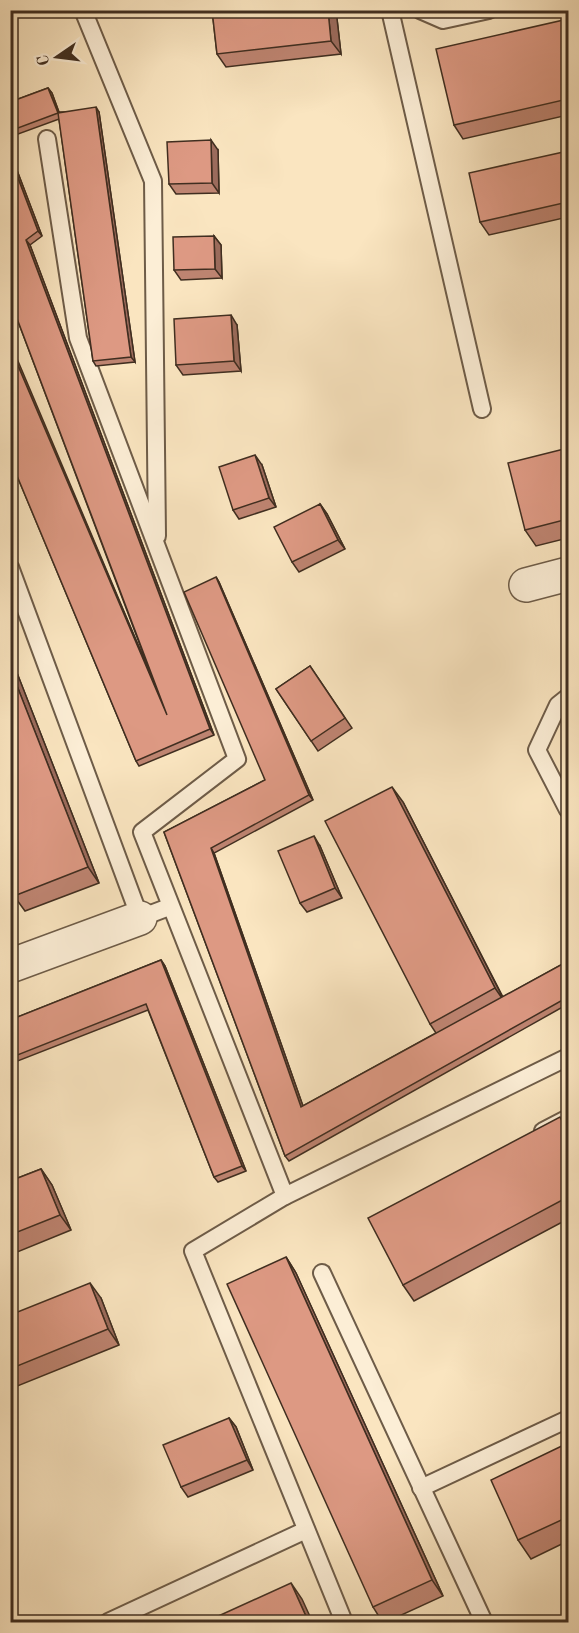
<svg xmlns="http://www.w3.org/2000/svg" width="579" height="1633" viewBox="0 0 579 1633" font-family="'Old Standard TT',serif">
<rect width="100%" height="100%" fill="#fae5c0"/>
<filter id="stains"><feTurbulence type="fractalNoise" baseFrequency=".00333" numOctaves="4"/><feColorMatrix values="0 0 0 0 .2 0 0 0 0 .09 0 0 0 0 .02 0 0 0 .5 -.17"/></filter>
<radialGradient id="worn" r=".72"><stop offset=".6" stop-color="#630" stop-opacity="0"/><stop offset="1" stop-color="#630" stop-opacity=".3"/></radialGradient>
<g fill="none" stroke-linecap="round" stroke-linejoin="round">
<!-- lane casing -->
<g stroke="#6e5c48" stroke-width="20">
<g id="lane">
<polyline points="83,10 153,181 157,536"/>
<polyline points="390,10 482,409"/>
<polyline points="420,10 443,20 489,10"/>
<polyline points="47,139 78,338 237,759 142,832 285,1196 568,1057"/>
<polyline points="10,567 140,918 169,907"/>
<polyline points="568,697 558,705 537,750 568,810"/>
<polyline points="543,1131 568,1118"/>
<polyline points="285,1196 193,1251 344,1622"/>
<polyline points="322,1273 484,1622"/>
<polyline points="421,1488 568,1419"/>
<polyline points="108,1622 306,1530"/>
</g>
</g>
<!-- street casing -->
<g stroke="#6e5c48" stroke-width="36">
<g id="street">
<polyline points="526,585 568,574"/>
<polyline points="10,966 140,918"/>
</g>
</g>
<!-- lane -->
<use href="#lane" stroke="#fceed6" stroke-width="16"/>
<!-- street -->
<use href="#street" stroke="#fceed6" stroke-width="33"/>
</g>
<!-- wall -->
<g fill="#be8471" stroke="#402e20" stroke-width="1.5">
<polygon points="212,10 336,10 341,54 226,67 217,54"/>
<polygon points="568,19 568,115 463,139 454,125"/>
<polygon points="48,88 52,93 59,112 99,112 135,362 96,366 93,361 59,119 10,137 10,102"/>
<polygon points="218,150 219,193 176,194 169,184"/>
<polygon points="568,151 568,217 489,235 480,222"/>
<polygon points="10,152 42,236 30,245 214,735 139,766 136,761 10,459 10,345 155,685 10,300"/>
<polygon points="214,236 221,245 222,278 181,280 174,270"/>
<polygon points="237,325 241,371 183,375 176,365"/>
<polygon points="568,448 568,538 536,546 525,530"/>
<polygon points="262,465 276,507 239,519 233,510"/>
<polygon points="320,504 327,514 345,549 299,572 292,562"/>
<polygon points="216,577 219,582 313,800 214,853 303,1106 436,1033 430,1024 403,802 503,997 568,961 568,1004 289,1161 285,1156 164,832 265,780"/>
<polygon points="10,655 99,883 25,911 14,896"/>
<polygon points="310,666 352,728 318,751 276,689"/>
<polygon points="320,846 342,898 307,912 300,903"/>
<polygon points="161,960 165,966 246,1171 218,1182 214,1177 148,1010 10,1064 10,1020"/>
<polygon points="568,1129 568,1219 414,1301 403,1285"/>
<polygon points="41,1169 52,1185 71,1230 10,1255 10,1181"/>
<polygon points="286,1257 296,1273 443,1596 384,1623 383,1623 373,1607"/>
<polygon points="101,1298 119,1345 10,1389 10,1309 12,1314"/>
<polygon points="229,1418 236,1427 253,1470 188,1497 181,1487"/>
<polygon points="568,1443 568,1541 531,1559 518,1540"/>
</g>
<!-- shaded-wall -->
<g fill="#9b6b5c" stroke="#402e20" stroke-width="1.5">
<polygon points="328,10 336,10 341,54 331,41"/>
<polygon points="48,88 52,93 61,118 58,113"/>
<polygon points="96,107 99,112 135,362 131,357"/>
<polygon points="211,140 218,150 219,193 212,183"/>
<polygon points="10,152 42,236 38,231 10,157"/>
<polygon points="214,236 221,245 222,278 215,269"/>
<polygon points="26,240 30,245 214,735 210,729"/>
<polygon points="231,315 237,325 241,371 234,361"/>
<polygon points="10,345 12,347 170,720 167,715 10,347"/>
<polygon points="255,455 262,465 276,507 269,498"/>
<polygon points="320,504 327,514 345,549 338,540"/>
<polygon points="216,577 219,582 313,800 309,795"/>
<polygon points="10,655 99,883 88,867 10,668"/>
<polygon points="392,787 403,802 506,1004 495,988"/>
<polygon points="314,836 320,846 342,898 335,888"/>
<polygon points="211,848 214,853 305,1112 301,1107"/>
<polygon points="161,960 165,966 246,1171 242,1166"/>
<polygon points="41,1169 52,1185 71,1230 60,1215"/>
<polygon points="286,1257 296,1273 443,1596 432,1580"/>
<polygon points="90,1283 101,1298 119,1345 108,1329"/>
<polygon points="229,1418 236,1427 253,1470 247,1460"/>
<polygon points="291,1583 302,1599 313,1623 309,1623"/>
</g>
<!-- building -->
<g fill="#dd9983" stroke="#402e20" stroke-width="1.5">
<polygon points="212,10 328,10 331,41 217,54"/>
<polygon points="568,19 568,99 454,125 436,49"/>
<polygon points="48,88 58,113 10,131 10,102"/>
<polygon points="96,107 131,357 93,361 58,113"/>
<polygon points="211,140 212,183 169,184 167,142"/>
<polygon points="568,151 568,202 480,222 469,173"/>
<polygon points="10,157 38,231 26,240 210,729 136,761 10,459 10,347 167,715 10,300"/>
<polygon points="214,236 215,269 174,270 173,237"/>
<polygon points="231,315 234,361 176,365 174,319"/>
<polygon points="568,448 568,519 525,530 508,463"/>
<polygon points="255,455 269,498 233,510 219,467"/>
<polygon points="320,504 338,540 292,562 274,527"/>
<polygon points="216,577 309,795 211,848 301,1107 568,961 568,997 285,1156 164,832 265,780 184,592"/>
<polygon points="310,666 345,718 311,741 276,689"/>
<polygon points="10,668 88,867 14,896 10,888"/>
<polygon points="392,787 495,988 430,1024 325,821"/>
<polygon points="314,836 335,888 300,903 278,851"/>
<polygon points="161,960 242,1166 214,1177 146,1004 10,1058 10,1020"/>
<polygon points="560,1117 568,1133 568,1197 403,1285 368,1218"/>
<polygon points="41,1169 60,1215 10,1235 10,1181"/>
<polygon points="286,1257 432,1580 373,1607 227,1284"/>
<polygon points="90,1283 108,1329 10,1369 10,1315"/>
<polygon points="229,1418 247,1460 181,1487 163,1445"/>
<polygon points="568,1443 568,1517 518,1540 491,1480"/>
<polygon points="291,1583 309,1623 203,1623"/>
</g>
<!-- margin -->
<rect width="579" height="1633" fill="none" stroke="#fae5c0" stroke-width="36"/>
<rect x="12" y="12" width="555" height="1609" fill="none" stroke="#402e20" stroke-width="3"/>
<rect x="18" y="18" width="543" height="1597" fill="none" stroke="#402e20" stroke-width="1.5"/>
<!-- north arrow -->
<g transform="translate(57 57) rotate(256)" stroke="#fceed6" stroke-width="4.5" paint-order="stroke">
<path d="M0-4.5L10 22L0 15L-10 22Z" fill="#402e20"/>
<text y="-9" font-size="16" font-weight="bold" text-anchor="middle" fill="#402e20">С</text>
</g>
<rect width="100%" height="100%" filter="url(#stains)"/>
<rect width="100%" height="100%" fill="url(#worn)"/>
</svg>
